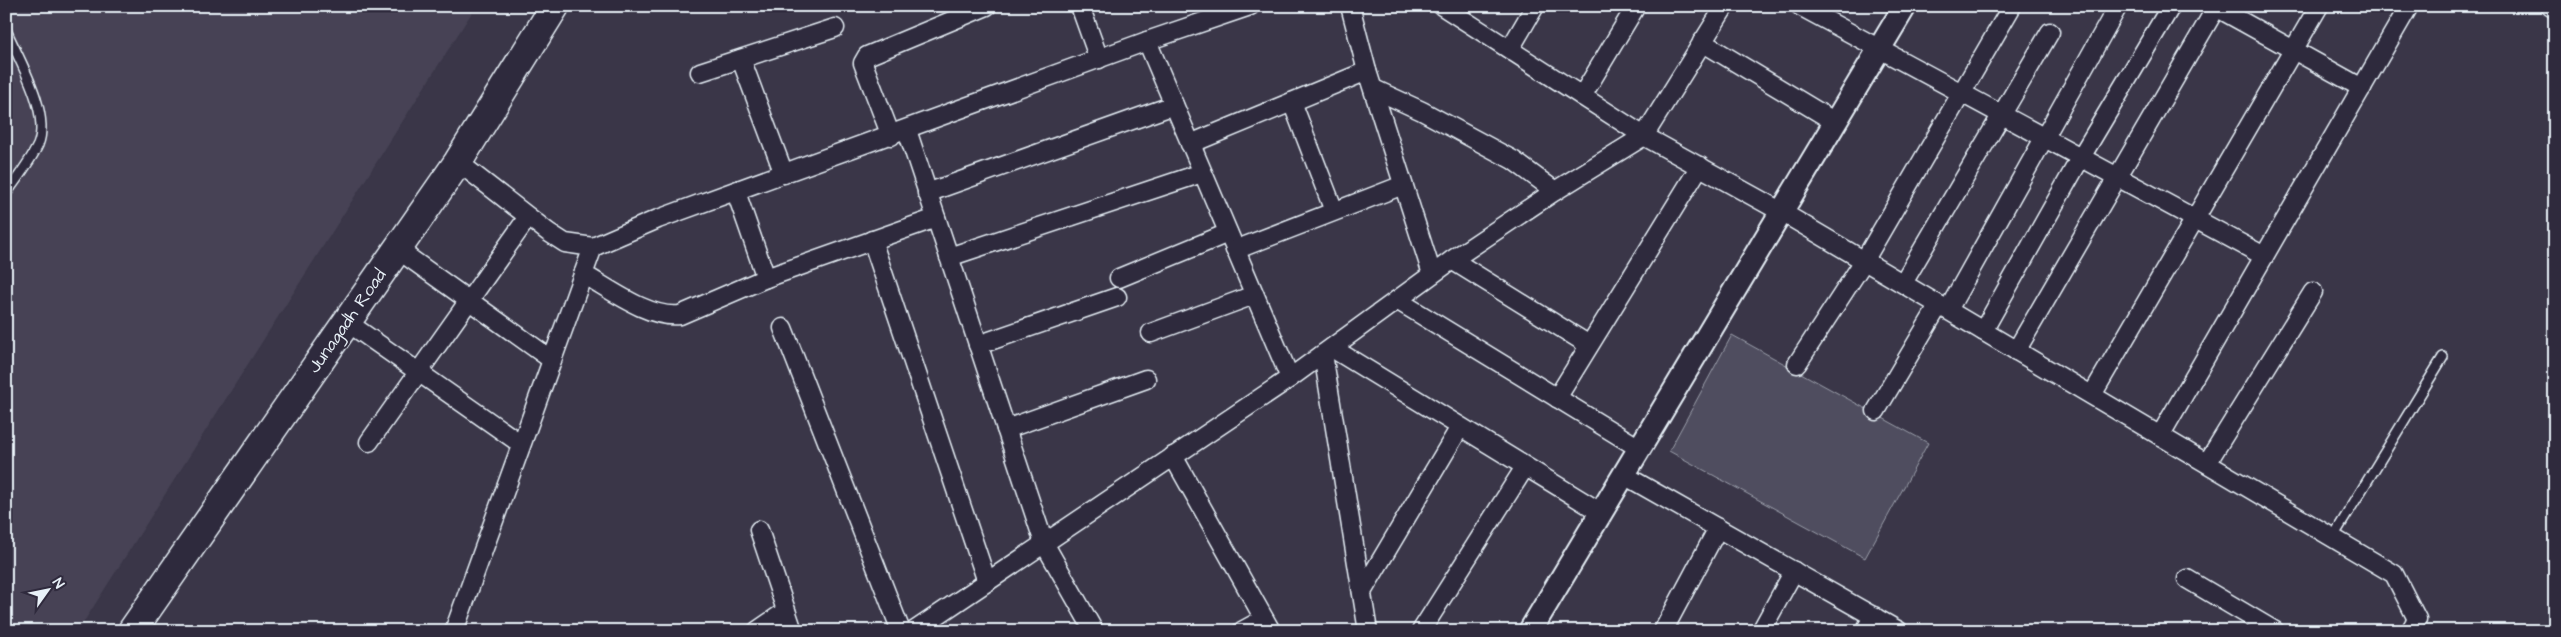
<svg xmlns="http://www.w3.org/2000/svg" width="2561" height="637" viewBox="0 0 2561 637" font-family="'Architects Daughter',sans-serif">
<rect width="100%" height="100%" fill="#3a3648"/>
<filter id="ink" filterUnits="userSpaceOnUse"><feTurbulence type="fractalNoise" baseFrequency=".02" numOctaves="2"/><feDisplacementMap in="SourceGraphic" scale="10" xChannelSelector="R" yChannelSelector="G"/><feConvolveMatrix kernelMatrix="1 2 1 2 8 2 1 2 1" color-interpolation-filters="sRGB"/></filter>
<g filter="url(#ink)">
<!-- built -->
<polygon fill="#464354" points="6,6 476,6 78,631 6,631"/>
<!-- green -->
<polygon fill="#504e5f" stroke="#9ca0ac" points="1732,335 1928,443 1865,558 1669,451"/>
<g fill="none" stroke-linecap="round" stroke-linejoin="round">
<!-- service casing -->
<g stroke="#e8f1f8" stroke-width="12">
<g id="service">
<path d="M6 30C19 60 51 113 38 145 30 162 17 178 6 194"/>
<polyline points="2333,537 2443,357"/>
</g>
</g>
<!-- minor casing -->
<g stroke="#e8f1f8" stroke-width="21">
<g id="minor">
<polyline points="1080,6 1099,59"/>
<polyline points="1350,6 1367,71 1432,274"/>
<polyline points="1442,6 1644,136 1780,211 2394,574 2417,619 2410,631"/>
<polyline points="1800,6 2264,256"/>
<polyline points="2214,6 2362,88"/>
<polyline points="2550,6 2555,9"/>
<polyline points="1147,41 1290,378"/>
<polyline points="1702,42 1835,122"/>
<polyline points="1510,49 1535,6"/>
<polyline points="741,59 784,174"/>
<polyline points="700,72 835,28"/>
<polyline points="1374,89 1422,111 1513,160 1555,191"/>
<polyline points="1582,96 1636,6"/>
<polyline points="1292,102 1334,211"/>
<polyline points="907,130 1044,543 1094,631"/>
<polyline points="891,136 863,63 867,56 987,6"/>
<polyline points="1190,144 1367,71"/>
<polyline points="458,162 548,232 565,243 593,247 658,219 1147,41 1250,6"/>
<polyline points="736,192 766,278"/>
<polyline points="927,193 1174,105"/>
<polyline points="872,240 987,582"/>
<polyline points="397,249 552,360"/>
<polyline points="1235,250 1403,185"/>
<polyline points="949,257 1202,173"/>
<polyline points="1452,260 1589,345"/>
<path d="M583 274C610 289 649 319 680 315L766 278 936 218"/>
<polyline points="1119,278 1228,233"/>
<polyline points="1903,283 2050,32"/>
<polyline points="1397,300 1639,448"/>
<polyline points="1948,310 2118,6"/>
<polyline points="347,322 521,444"/>
<polyline points="783,328 901,631"/>
<polyline points="1983,331 2081,157 2171,6"/>
<polyline points="1151,333 1254,295"/>
<polyline points="978,345 1117,297"/>
<polyline points="1332,348 1600,512"/>
<polyline points="2016,351 2217,6"/>
<polyline points="1323,354 1368,631"/>
<polyline points="1797,364 1864,261 2012,6"/>
<polyline points="2092,395 2319,6"/>
<polyline points="1557,398 1700,166"/>
<polyline points="1876,411 1939,305"/>
<polyline points="1006,429 1146,379"/>
<polyline points="2160,436 2409,6"/>
<polyline points="369,442 528,217"/>
<polyline points="1173,456 1271,631"/>
<polyline points="2207,463 2313,292"/>
<polyline points="1624,475 1899,631"/>
<polyline points="759,530 793,631"/>
<polyline points="2187,579 2275,631"/>
<polyline points="1362,592 1460,427"/>
<polyline points="454,631 593,247"/>
<polyline points="757,631 786,611"/>
<polyline points="914,631 1290,378 1452,260 1555,191 1644,136 1725,6"/>
<polyline points="1242,631 1264,619"/>
<polyline points="1421,631 1525,467"/>
<polyline points="1663,631 1718,528"/>
<polyline points="1761,631 1794,571"/>
<polyline points="1865,631 1874,616"/>
</g>
</g>
<!-- tertiary casing -->
<g stroke="#e8f1f8" stroke-width="26">
<polyline id="tertiary" points="1530,631 1905,6"/>
</g>
<!-- primary casing -->
<g stroke="#e8f1f8" stroke-width="31">
<polyline id="primary" points="132,631 458,162 555,6"/>
</g>
<!-- service -->
<use href="#service" stroke="#2f2a3d" stroke-width="9"/>
<!-- minor -->
<use href="#minor" stroke="#2f2a3d" stroke-width="18"/>
<!-- tertiary -->
<use href="#tertiary" stroke="#2f2a3d" stroke-width="22"/>
<!-- primary -->
<use href="#primary" stroke="#2f2a3d" stroke-width="28"/>
</g>
</g>
<g text-anchor="middle" dominant-baseline="central" stroke-width="4" stroke-linejoin="round" paint-order="stroke">
<!-- street labels -->
<g font-size="18" fill="#e8f1f8" stroke="#2f2a3d">
<text transform="translate(347 321) rotate(-55)">Junagadh Road</text>
</g>
</g>
<!-- margin -->
<rect width="2561" height="637" fill="none" stroke="#2f2a3d" stroke-width="25"/>
<rect x="12" y="12" width="2536" height="612" fill="none" stroke="#e8f1f8" stroke-width="2" filter="url(#ink)"/>
<!-- north arrow -->
<g transform="translate(48 590) rotate(57)" stroke="#2f2a3d" stroke-width="4" paint-order="stroke">
<path d="M0-4L9 19L0 12L-9 19Z" fill="#e8f1f8"/>
<text y="-8" font-size="14" font-weight="bold" text-anchor="middle" fill="#e8f1f8">N</text>
</g>
</svg>
